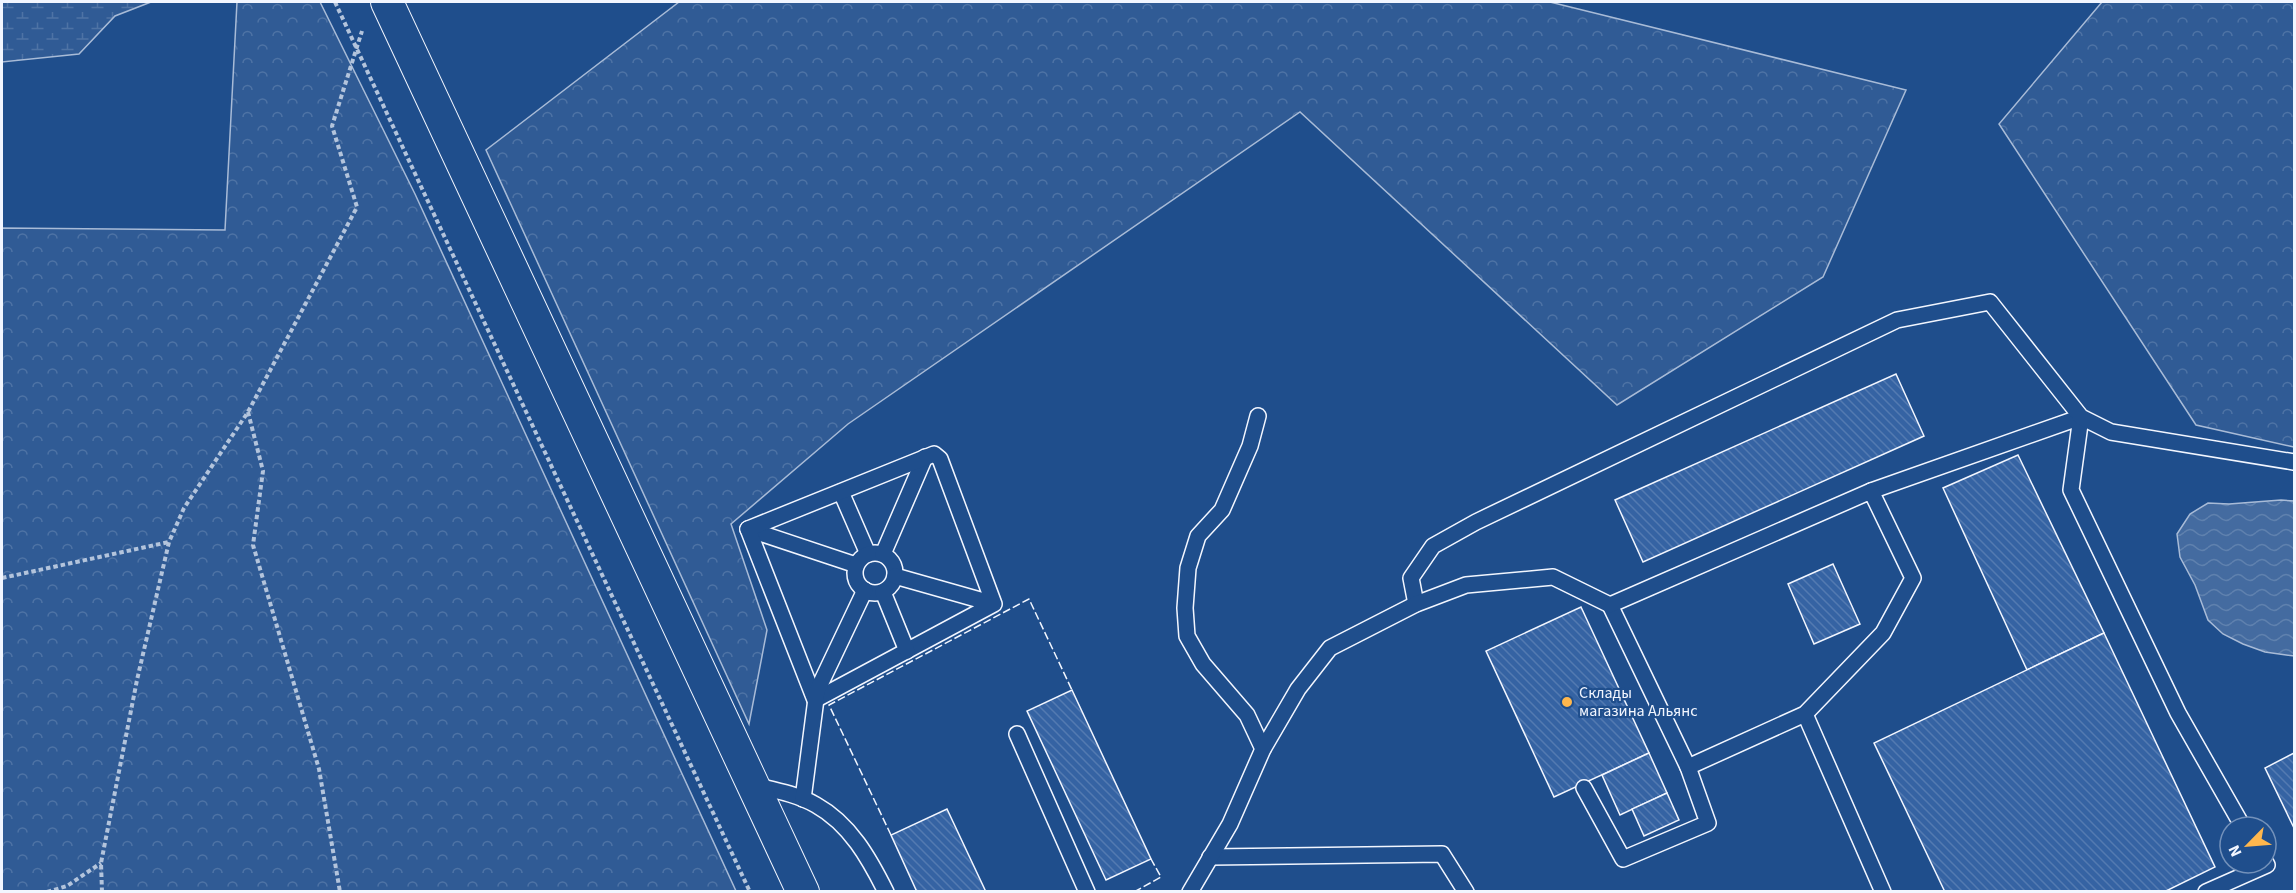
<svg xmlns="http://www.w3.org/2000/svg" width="2296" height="893" viewBox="0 0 2296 893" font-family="'Source Sans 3',sans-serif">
<defs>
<pattern id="forest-crowns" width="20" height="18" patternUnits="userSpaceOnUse" patternTransform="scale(1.5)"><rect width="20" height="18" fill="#305b95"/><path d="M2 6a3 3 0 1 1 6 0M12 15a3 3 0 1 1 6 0" fill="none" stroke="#4e73a5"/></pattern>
<pattern id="wetland-marsh" width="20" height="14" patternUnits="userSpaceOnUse" patternTransform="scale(1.5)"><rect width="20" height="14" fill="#305b95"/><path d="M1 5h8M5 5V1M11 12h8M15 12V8" fill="none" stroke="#4e73a5"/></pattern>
<pattern id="water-waves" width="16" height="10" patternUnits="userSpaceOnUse" patternTransform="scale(1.5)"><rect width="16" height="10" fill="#446ba0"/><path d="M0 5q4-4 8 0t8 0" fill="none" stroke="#5f81ae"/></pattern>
<pattern id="building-back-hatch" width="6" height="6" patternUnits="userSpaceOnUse" patternTransform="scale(1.5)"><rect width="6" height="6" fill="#3563a3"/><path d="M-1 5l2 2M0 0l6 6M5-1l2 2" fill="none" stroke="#537ab1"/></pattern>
</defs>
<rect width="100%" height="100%" fill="#1f4e8c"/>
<!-- forest -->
<g fill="url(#forest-crowns)" stroke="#a8bbd7" stroke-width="1.5">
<polygon points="237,2 320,2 415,194 736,891 2,891 2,228 225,230"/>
<polygon points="679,2 1550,2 1906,90 1823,277 1617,405 1300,112 848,424 731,524 767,630 749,724 486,150"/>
<polygon points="2102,2 2294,2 2294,447 2196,425 1999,124"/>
</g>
<!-- wetland -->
<polygon fill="url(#wetland-marsh)" stroke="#a8bbd7" stroke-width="1.5" points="2,2 151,2 115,16 79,54 2,62"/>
<!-- water -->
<polygon fill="url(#water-waves)" stroke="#a8bbd7" stroke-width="1.5" points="2281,500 2294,501 2294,656 2265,652 2243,644 2223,634 2208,620 2195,585 2180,557 2177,534 2190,514 2208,503 2229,504"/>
<!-- building -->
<g fill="url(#building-back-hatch)" stroke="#f2f6ff" stroke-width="1.5">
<polygon points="1896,374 1924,436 1643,562 1615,500"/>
<polygon points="2018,455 2104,633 2027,670 1943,488"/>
<polygon points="1833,564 1860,624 1814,644 1788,584"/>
<polygon points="1581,607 1649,753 1554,797 1486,651"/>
<polygon points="2104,633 2215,867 2164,892 1945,892 1874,743"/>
<polygon points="1072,690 1151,859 1106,880 1027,711"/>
<polygon points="1649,753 1667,793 1620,815 1602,775"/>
<polygon points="2294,753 2294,828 2265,768"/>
<polygon points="1667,793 1679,820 1644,836 1632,809"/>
<polygon points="947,809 986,892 917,892 891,835"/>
</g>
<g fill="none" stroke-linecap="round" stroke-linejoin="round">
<!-- service casing -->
<g stroke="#f2f6ff" stroke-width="18">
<g id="service">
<polyline points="1258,416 1250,446 1222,510 1198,536 1188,568 1185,608 1187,636 1203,664 1247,715 1263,749"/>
<polyline points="1871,491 2081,417 2071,490 2178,713 2243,827"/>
<polyline points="841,492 868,554"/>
<polyline points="748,529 856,565"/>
<circle cx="875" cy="573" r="20"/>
<polyline points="883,554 925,457"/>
<polyline points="895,576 994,604 940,459 934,454 748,529 815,700 994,604"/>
<polyline points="883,592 907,651"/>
<polyline points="1416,604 1411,578 1433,546 1476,522 1897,320 1990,302 2081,417 2111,432 2294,462"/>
<polyline points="1610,605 1688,767"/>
<polyline points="1805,714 1883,892"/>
<polyline points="1017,734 1087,892"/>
<path d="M753 785C774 790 797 794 816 805 850 824 869 858 886 892"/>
<polyline points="803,799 817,691 865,590"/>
<polyline points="1210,857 1442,854 1466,892"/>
<polyline points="1190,892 1230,824 1263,749 1298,689 1330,648 1416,604 1466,585 1553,577 1610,605 1871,491 1913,578 1883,633 1805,714 1688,767 1708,823 1623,859 1584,788"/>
<polyline points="2206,892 2267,865 2266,863"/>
</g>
</g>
<!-- minor casing -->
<g stroke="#f2f6ff" stroke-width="34">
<polyline id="minor" points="387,2 803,892"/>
</g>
<!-- path -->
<g stroke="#b3c4dc" stroke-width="4" stroke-dasharray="4.5 3" stroke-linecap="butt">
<polyline points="335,2 750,892"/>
<polyline points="248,412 263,471 253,545 319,769 340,892"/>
<polyline points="2,578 169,542"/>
<polyline points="47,892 67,886 101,863"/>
<polyline points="102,892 101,863 137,680 169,542 184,508 248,412 357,207 332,126 362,31"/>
</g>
<!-- service -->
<use href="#service" stroke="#1f4e8c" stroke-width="15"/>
<!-- minor -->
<use href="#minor" stroke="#1f4e8c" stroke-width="32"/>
<!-- fence -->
<g stroke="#f2f6ff" stroke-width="1.5" stroke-dasharray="8 3" stroke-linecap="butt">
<polyline points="891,835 829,705 1029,599 1072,690"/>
<polyline points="1134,892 1161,877 1151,859"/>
</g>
</g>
<!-- markers -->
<circle fill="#ffb74d" stroke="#1f4e8c" stroke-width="2" cx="1567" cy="702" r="6"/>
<g text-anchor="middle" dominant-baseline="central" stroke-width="4.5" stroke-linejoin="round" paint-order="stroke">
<!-- poi labels -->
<g font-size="16" fill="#f2f6ff" stroke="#1f4e8c" text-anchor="start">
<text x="1579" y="693">Склады<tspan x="1579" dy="18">магазина Альянс</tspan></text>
</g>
</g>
<!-- border -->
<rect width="2296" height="893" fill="none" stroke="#f2f6ff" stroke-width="6"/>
<!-- north arrow -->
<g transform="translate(2248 845) rotate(245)"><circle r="28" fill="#1f4e8c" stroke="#7391ba" stroke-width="1.5"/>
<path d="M0-4.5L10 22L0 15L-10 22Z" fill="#ffb74d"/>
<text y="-9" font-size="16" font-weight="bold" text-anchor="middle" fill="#f2f6ff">N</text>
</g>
</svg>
